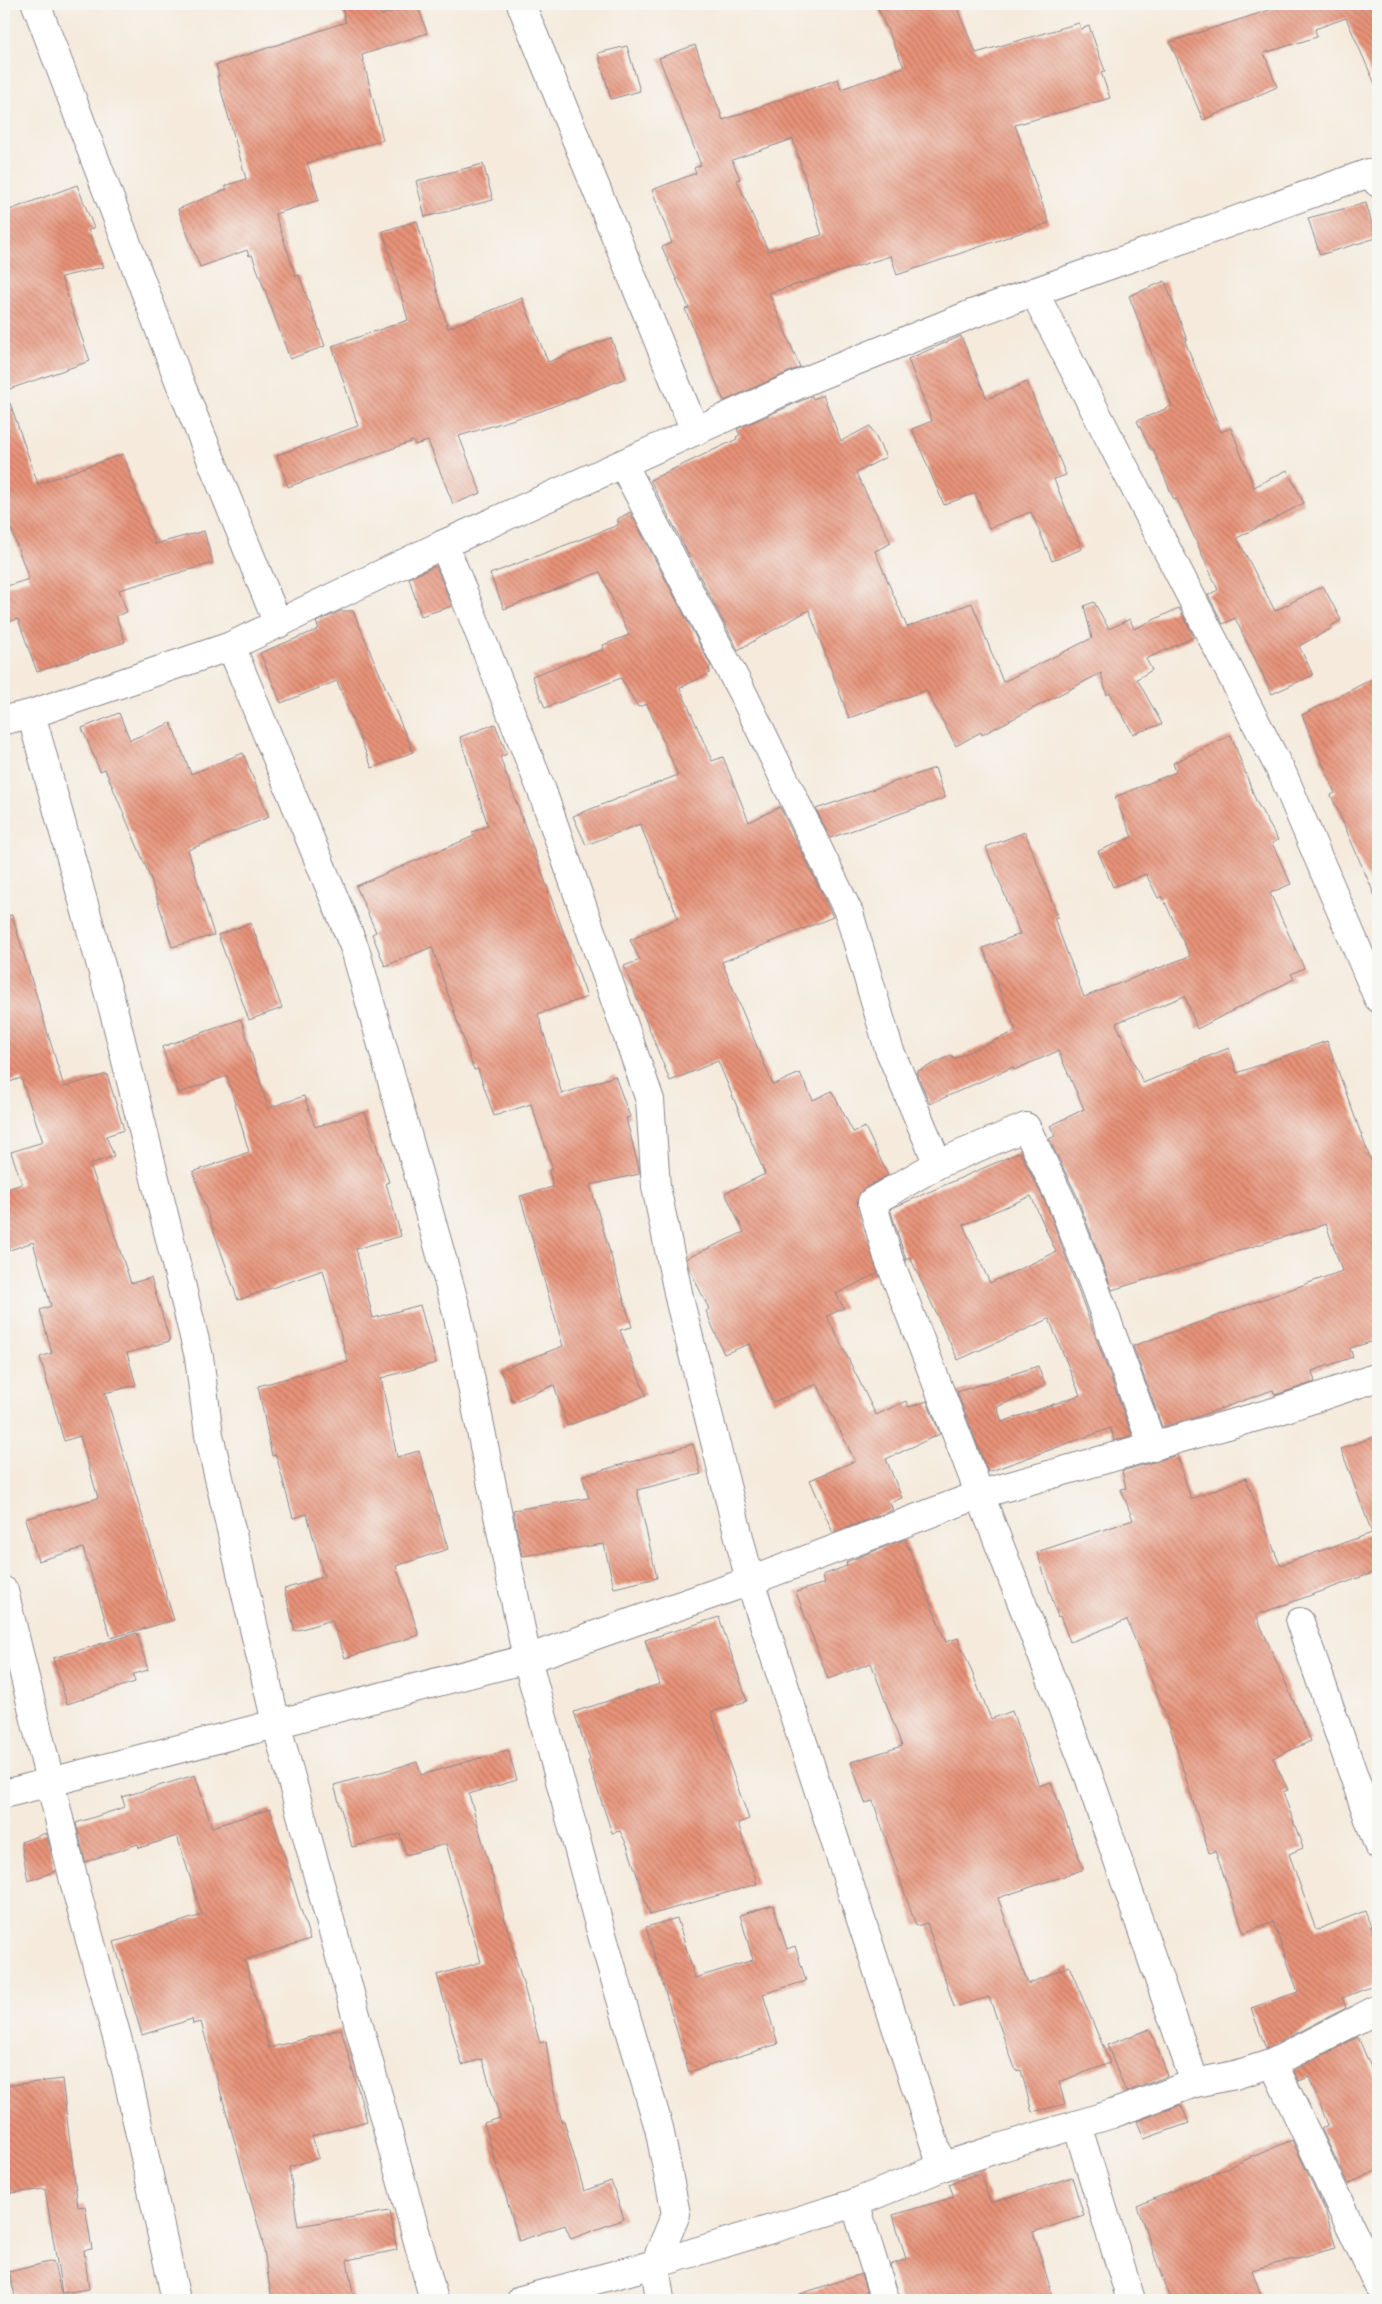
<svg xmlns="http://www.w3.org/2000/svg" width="1382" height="2304" viewBox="0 0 1382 2304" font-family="'Sorts Mill Goudy',serif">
<defs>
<pattern id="building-back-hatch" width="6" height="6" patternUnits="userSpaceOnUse" patternTransform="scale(1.25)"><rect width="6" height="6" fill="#e89379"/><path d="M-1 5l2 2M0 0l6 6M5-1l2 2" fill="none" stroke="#bc7864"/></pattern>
</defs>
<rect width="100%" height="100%" fill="#f6f6f2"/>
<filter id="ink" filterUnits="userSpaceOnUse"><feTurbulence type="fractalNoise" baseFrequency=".02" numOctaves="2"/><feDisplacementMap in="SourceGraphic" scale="10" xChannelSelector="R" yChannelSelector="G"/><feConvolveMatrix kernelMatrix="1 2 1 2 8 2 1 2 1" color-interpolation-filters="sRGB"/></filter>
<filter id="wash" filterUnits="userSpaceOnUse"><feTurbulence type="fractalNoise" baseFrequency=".0096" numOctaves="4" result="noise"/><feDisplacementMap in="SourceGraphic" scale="20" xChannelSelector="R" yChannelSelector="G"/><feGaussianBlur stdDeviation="1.12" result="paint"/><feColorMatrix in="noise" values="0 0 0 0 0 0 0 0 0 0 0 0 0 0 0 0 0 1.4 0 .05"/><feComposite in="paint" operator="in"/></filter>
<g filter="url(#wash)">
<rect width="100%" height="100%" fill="#f5eadc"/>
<g id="blocks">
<!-- building -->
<g fill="url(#building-back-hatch)" fill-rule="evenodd">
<polygon points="340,4 377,4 381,15 417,4 427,33 362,55 383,140 307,163 319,200 275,214 296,276 299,275 325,346 290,359 252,255 249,256 247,250 200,267 178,209 227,189 225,186 246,179 217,76 219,76 216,65 346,22"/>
<path d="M876 4H955L976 53 1079 23 1081 29 1089 26 1105 71 1101 72 1110 98 1015 125 1049 223 897 275 891 256 769 293 800 367 724 401 685 309 689 308 662 247 672 243 652 190 696 173 694 168 701 165 659 58 695 45 723 120 838 79 841 89 904 67ZM793 139 822 235 768 251 737 180 740 179 732 160Z"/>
<polygon points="1288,4 1378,4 1378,91 1346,18 1315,29 1317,37 1264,53 1277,87 1203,120 1170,42"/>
<polygon points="627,46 640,91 611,99 598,53"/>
<polygon points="483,164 493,200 425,217 416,181"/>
<polygon points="77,185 94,228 88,230 104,267 61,277 90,361 4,391 4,212"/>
<polygon points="1366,203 1376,238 1320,255 1308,218"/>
<polygon points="417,221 448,328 522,298 548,362 611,338 626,378 541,411 459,436 481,493 453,504 428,441 415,445 413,441 288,487 277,455 358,426 332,346 408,320 383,231"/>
<polygon points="1165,281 1187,340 1185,341 1221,432 1231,428 1254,487 1287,470 1304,503 1237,538 1275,611 1323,586 1341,620 1331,626 1332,628 1299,646 1313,675 1272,694 1235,618 1223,624 1208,595 1218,590 1177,499 1174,500 1153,449 1151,450 1137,421 1172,406 1129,296"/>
<polygon points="961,336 987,399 1027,382 1066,475 1054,479 1082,549 1052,561 1031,512 989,528 975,493 944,505 912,429 932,421 908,359"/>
<polygon points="823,395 841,441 870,426 886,457 856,473 891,543 875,551 907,627 972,603 1003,682 1092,638 1084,606 1094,602 1109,629 1130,619 1134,629 1179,608 1194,637 1146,659 1152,670 1137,679 1162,724 1133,734 1110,693 1107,695 1101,673 982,735 981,732 956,746 926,690 849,718 809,610 738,650 650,480 737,439 736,437 740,435 737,429 812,396 813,399"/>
<polygon points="10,403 38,484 123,454 155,544 204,531 213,563 119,590 127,612 116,616 125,642 37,672 18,619 4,623 4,587 29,579 4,510 4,404"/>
<polygon points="630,512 711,666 708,668 710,673 680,688 712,761 723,757 749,822 780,807 833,917 722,962 773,1085 800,1073 813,1100 832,1091 853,1132 865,1127 888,1175 864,1189 857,1200 878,1273 836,1294 844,1308 827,1316 876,1415 906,1401 909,1407 927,1401 940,1434 886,1459 902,1498 890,1503 893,1510 833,1533 810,1480 855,1461 817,1384 773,1402 749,1344 724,1354 706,1311 709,1309 688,1266 687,1258 744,1232 725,1193 765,1174 718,1061 670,1081 624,966 640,960 630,940 678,918 640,824 586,845 573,816 678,775 647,704 638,707 621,678 545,708 532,676 604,649 603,645 629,635 600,572 504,609 490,574 618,525 618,519"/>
<polygon points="436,566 452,606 421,616 409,578"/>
<polygon points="341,611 353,611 413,752 372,768 337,681 281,703 260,653 319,629 316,622"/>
<polygon points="1378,676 1378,903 1331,795 1335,793 1302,715"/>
<polygon points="119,713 130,740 171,723 191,774 243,753 269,817 188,850 214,935 172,947 151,879 105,769 100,771 82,728"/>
<polygon points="495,724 507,754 500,757 587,997 538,1014 562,1094 615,1076 630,1117 626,1118 639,1169 639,1174 590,1185 632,1327 620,1330 646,1395 567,1426 554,1385 513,1402 500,1370 563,1346 520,1196 553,1187 549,1170 553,1169 531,1104 494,1116 478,1069 474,1070 432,947 385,966 372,934 376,932 356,886 474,836 472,832 488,826 460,737"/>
<polygon points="1231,735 1256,801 1278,840 1272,843 1291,884 1270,893 1304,968 1291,974 1294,979 1197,1029 1185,996 1116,1023 1143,1083 1229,1048 1237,1073 1327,1041 1378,1180 1378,1340 1350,1348 1353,1357 1312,1371 1315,1382 1275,1395 1273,1390 1197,1417 1162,1427 1133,1346 1342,1271 1326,1224 1112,1290 1076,1194 1049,1139 1055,1136 1050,1126 1084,1109 1058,1051 1014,1070 1013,1067 930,1104 916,1072 952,1055 953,1059 1016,1031 983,948 1020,934 986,847 1025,832 1058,917 1054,918 1084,997 1190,956 1162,896 1158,898 1146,874 1113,887 1098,851 1132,837 1115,797 1176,772 1173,763"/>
<polygon points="935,768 945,798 830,838 816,809"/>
<polygon points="12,915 64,1087 107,1074 124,1130 106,1136 114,1156 90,1164 131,1283 151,1278 170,1341 127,1353 136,1385 105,1393 174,1620 111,1638 83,1548 38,1561 25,1519 98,1498 80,1436 64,1441 40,1357 52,1353 40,1310 51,1306 33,1242 4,1252 4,1190 22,1184 11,1152 43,1142 21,1078 4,1084 4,916"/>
<polygon points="251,923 282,1008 249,1020 218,935"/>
<polygon points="241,1019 268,1108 304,1096 315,1127 365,1112 389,1182 386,1183 401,1236 356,1249 373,1318 420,1305 436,1363 381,1378 397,1457 419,1451 448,1549 396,1566 419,1635 345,1658 332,1620 295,1631 284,1589 324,1577 307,1514 293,1518 276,1455 272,1456 258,1386 348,1362 323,1270 238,1300 193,1172 249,1152 227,1076 179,1093 162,1047"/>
<path d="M1020 1152 1047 1206 1132 1435 1114 1441 1111 1428 988 1472 957 1392 1038 1366 1045 1385 997 1407 1002 1422 1080 1395 1049 1319 958 1360 910 1257 906 1260 890 1209ZM1031 1196 1056 1252 990 1283 963 1225Z"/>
<polygon points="1378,1435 1378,1571 1256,1615 1311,1741 1273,1758 1288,1790 1283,1792 1303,1848 1289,1854 1316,1930 1365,1911 1378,1946 1378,1984 1342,1998 1346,2008 1266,2049 1251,2008 1298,1992 1273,1921 1244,1933 1215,1851 1209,1853 1169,1724 1127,1620 1070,1642 1060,1616 1058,1617 1037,1552 1133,1520 1121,1489 1126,1488 1122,1471 1177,1455 1191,1499 1246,1478 1280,1565 1372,1533 1341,1449"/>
<polygon points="693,1444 701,1474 637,1490 657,1578 614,1588 604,1544 522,1556 513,1510 589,1498 582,1476"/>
<polygon points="905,1539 946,1642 958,1638 991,1719 1012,1711 1039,1786 1051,1782 1083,1868 1082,1870 998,1898 1028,1984 1069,1966 1110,2063 1059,2082 1065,2104 1032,2112 1021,2070 1016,2071 989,1997 954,2007 927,1923 916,1926 873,1801 865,1803 851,1762 902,1746 871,1663 828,1679 796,1592 825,1583 823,1575 847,1566 846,1562"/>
<polygon points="719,1617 747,1701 711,1712 749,1819 738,1823 757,1884 650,1915 627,1845 620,1831 612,1833 588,1761 590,1760 574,1712 660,1684 645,1640"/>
<polygon points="137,1633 148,1670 133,1674 135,1682 67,1704 53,1658"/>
<polygon points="508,1750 517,1780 469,1794 540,2043 546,2041 553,2089 562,2122 564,2121 584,2191 611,2181 624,2219 571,2239 565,2225 519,2241 484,2123 500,2118 482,2059 462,2065 437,1975 481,1962 446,1844 406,1855 400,1834 352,1847 334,1785 417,1762 421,1775"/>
<polygon points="195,1775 212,1827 270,1809 310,1939 245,1960 269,2048 341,2029 367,2121 312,2136 319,2158 289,2167 298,2226 390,2211 397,2250 347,2260 354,2300 272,2300 262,2239 201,2022 193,2024 192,2019 142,2035 114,1942 202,1915 177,1836 139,1848 138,1844 85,1862 76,1823 125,1807 122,1797"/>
<polygon points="46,1833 56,1871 28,1881 21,1842"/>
<polygon points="773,1905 787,1949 795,1946 806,1981 763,1994 778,2044 689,2072 646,1927 677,1918 695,1978 753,1960 740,1915"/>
<polygon points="1150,2029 1168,2076 1126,2092 1107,2045"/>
<polygon points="1358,2037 1378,2084 1378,2170 1348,2184 1321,2128 1328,2125 1309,2077 1299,2081 1294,2070"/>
<polygon points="62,2079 78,2207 85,2206 92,2249 84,2250 89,2289 62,2293 45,2189 4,2194 4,2086"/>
<polygon points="1181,2105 1189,2123 1144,2139 1137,2121"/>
<polygon points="1292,2140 1325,2210 1336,2248 1252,2270 1263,2300 1170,2300 1137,2206"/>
<polygon points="980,2173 991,2203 1072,2177 1084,2216 1033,2232 1054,2300 900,2300 890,2265 906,2259 893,2215 954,2197 949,2184"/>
<polygon points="53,2261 63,2300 16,2300 9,2272"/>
<polygon points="861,2274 869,2300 801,2300 800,2294"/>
</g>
</g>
</g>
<g filter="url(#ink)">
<use href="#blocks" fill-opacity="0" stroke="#8c868c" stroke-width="1"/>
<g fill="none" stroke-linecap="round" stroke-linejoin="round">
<!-- minor casing -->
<g stroke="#8c868c" stroke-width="30">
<g id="minor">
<polyline points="36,4 178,378 278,624"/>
<polyline points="521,4 695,431"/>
<polyline points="1034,292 1284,777 1378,998"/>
<polyline points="623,464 745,698 849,913 889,1049 938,1164"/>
<polyline points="444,544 542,791 650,1100 656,1187 680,1302 750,1581 942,2167"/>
<polyline points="231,646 355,949 457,1312 527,1659 598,1921 659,2128 676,2214 655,2264 660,2300"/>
<polyline points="31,714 115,1016 199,1357 209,1435 276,1723 434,2300"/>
<polyline points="4,720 31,714 231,646 444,544 813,378 972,314 1369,173 1378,183"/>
<polyline points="1153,1447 1095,1288 1061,1200 1026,1127 938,1164 872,1202 888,1257 1088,1774 1195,2083"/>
<polyline points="4,1591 77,1893 126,2070 176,2300"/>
<polyline points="1300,1622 1378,1845"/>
<polyline points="4,1794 527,1659 750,1581 981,1494 1274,1412 1378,1377"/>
<polyline points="1273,2063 1378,2285"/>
<polyline points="1077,2125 1131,2300"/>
<polyline points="855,2203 885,2300"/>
<polyline points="521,2300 655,2264 788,2224 855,2203 942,2167 1002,2147 1112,2114 1195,2083 1235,2075 1273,2063 1378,2009"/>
</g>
</g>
<!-- minor -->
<use href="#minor" stroke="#fff" stroke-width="28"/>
</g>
</g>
<!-- margin -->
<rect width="1382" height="2304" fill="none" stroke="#f6f6f2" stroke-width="20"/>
</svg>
